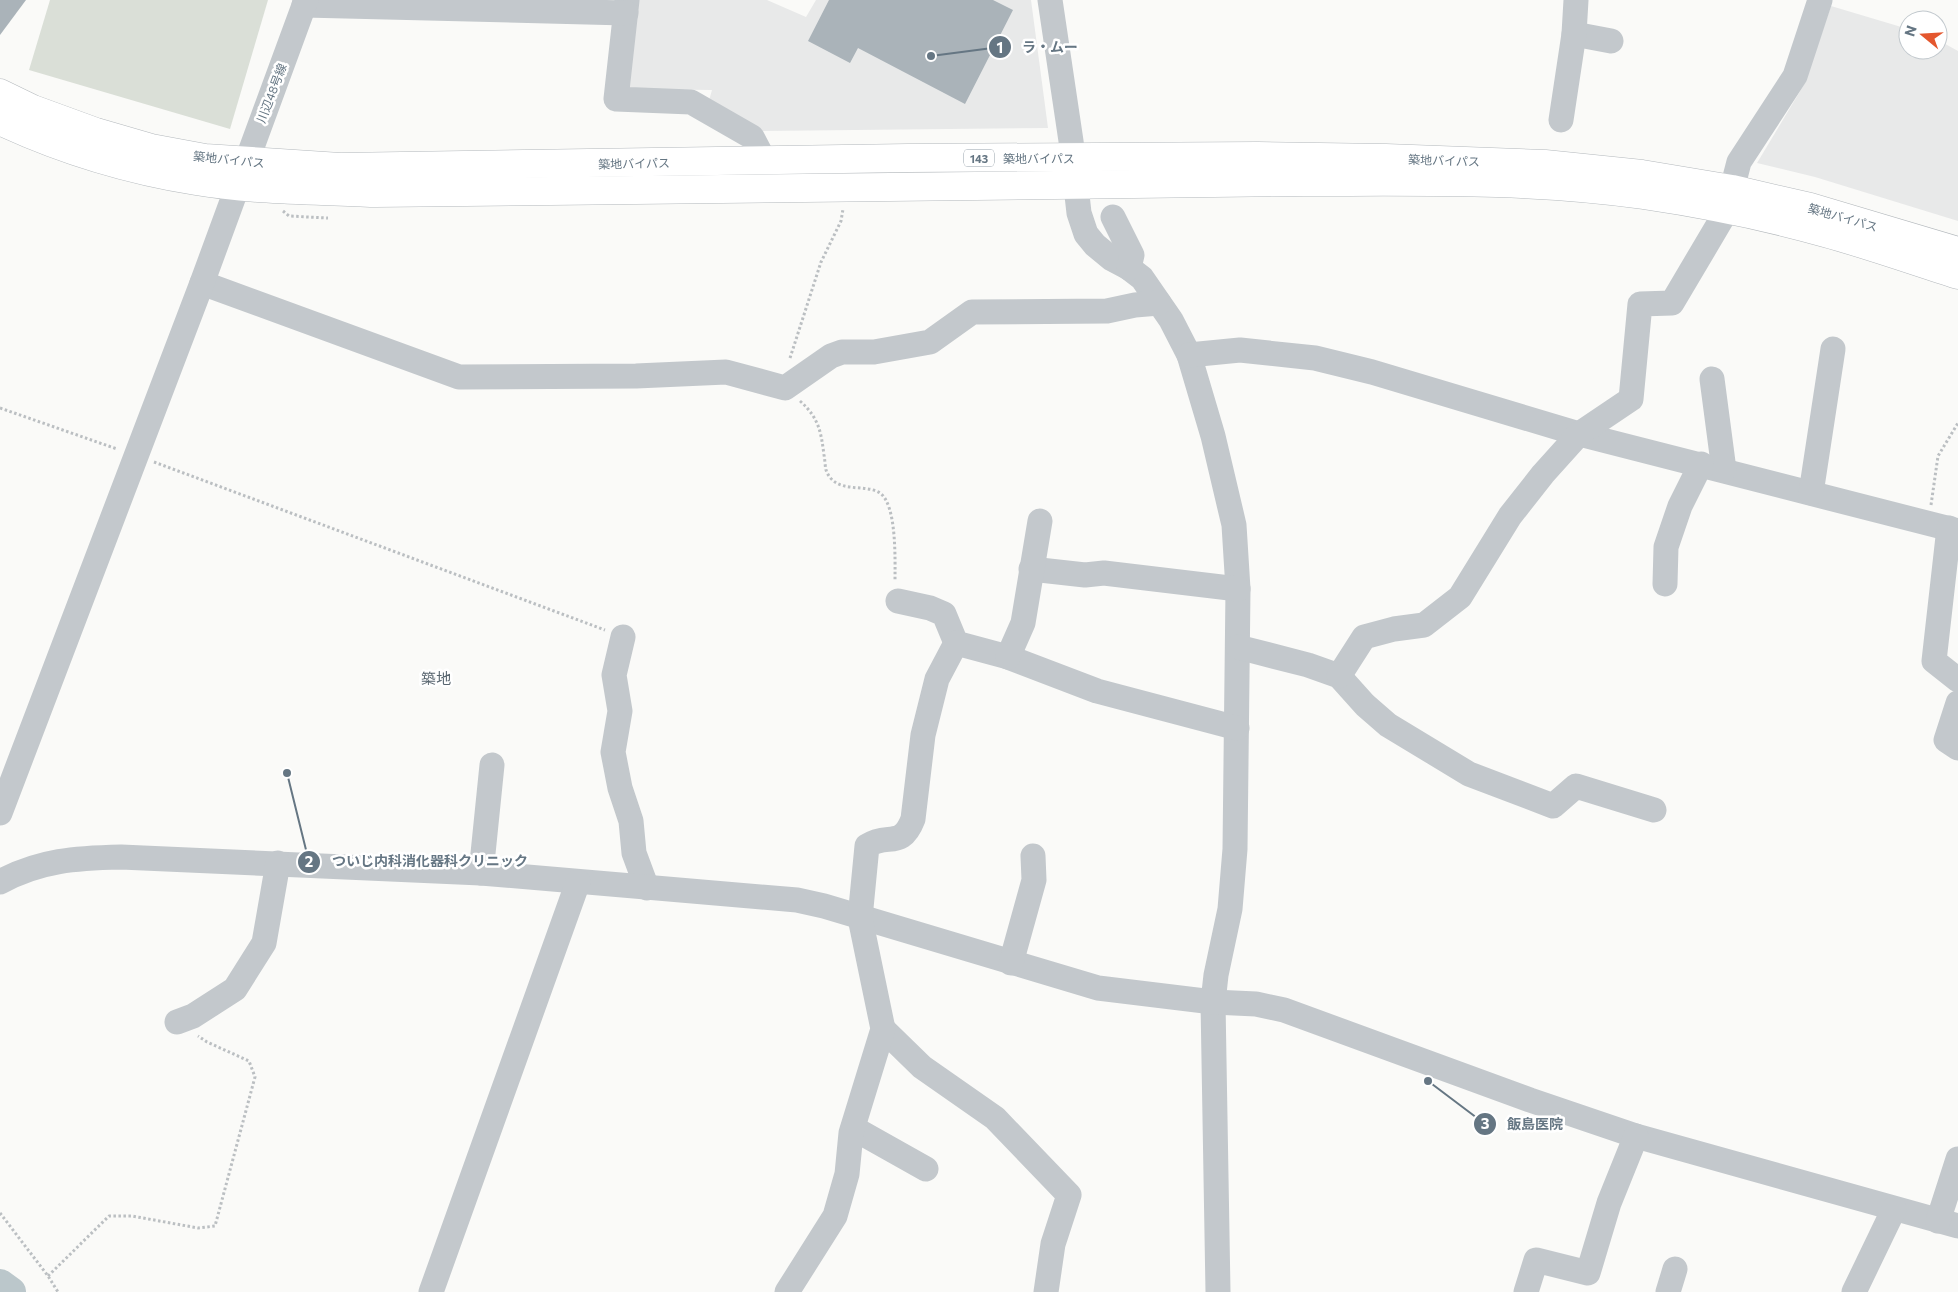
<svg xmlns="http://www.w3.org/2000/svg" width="1958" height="1292" viewBox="0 0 1958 1292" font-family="Commissioner,'Noto Sans JP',sans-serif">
<rect width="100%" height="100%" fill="#fafaf8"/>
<!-- built -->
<g fill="#e8e9e9">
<polygon points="636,0 767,0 806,17 816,0 1031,0 1048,128 757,131 708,104 712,90 627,89"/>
<polygon points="1831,6 1908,29 1908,50 1938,50 1938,40 1958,51 1958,221 1815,177 1757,163 1805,83"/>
</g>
<!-- green -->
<polygon fill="#dadfd7" points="50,0 268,0 230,129 29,70"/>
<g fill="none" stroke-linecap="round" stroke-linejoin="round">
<!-- river -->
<polyline stroke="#bbc7cb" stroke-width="30" points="0,1284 11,1292"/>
</g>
<!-- building -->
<g fill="#aab3b9">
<polygon points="0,0 26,0 0,35"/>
<polygon points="829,0 993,0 1013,10 965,104 858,48 850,63 808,41"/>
</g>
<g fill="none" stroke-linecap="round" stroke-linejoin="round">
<!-- highway casing -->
<g stroke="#b4b9bd" stroke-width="29">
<g id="highway">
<polyline points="0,93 33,109 96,132 151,148 205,158 340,167 908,158 1258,156 1386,158 1545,164 1642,174 1732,189 1810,207 1958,251"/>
<path d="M0 121C62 150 128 170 196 181 255 191 316 190 375 193L1303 182C1416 182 1531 179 1643 195 1704 204 1765 216 1825 233 1869 245 1914 261 1958 275"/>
</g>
</g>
<!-- path -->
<g stroke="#bbbfc2" stroke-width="3" stroke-dasharray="2.5 2.5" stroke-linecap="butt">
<polyline points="283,211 289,216 328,218"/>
<polyline points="790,358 821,262 841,221 843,209"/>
<path d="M800 401C819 418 821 432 824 455 825 460 825 466 826 470 835 495 865 483 880 493 897 505 895 561 895 581"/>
<polyline points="0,408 117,449"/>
<polyline points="154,462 605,630"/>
<polyline points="1931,505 1938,456 1958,423"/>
<polyline points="0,1213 48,1276 58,1292"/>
<polyline points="48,1276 109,1216 132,1216 198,1228 215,1226 255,1077 249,1061 207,1042 198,1036"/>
</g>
<!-- minor -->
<g stroke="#c3c8cc" stroke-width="25">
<polyline points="627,0 616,99 691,102 752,137 764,160"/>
<polyline points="1050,0 1071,141 1079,213 1086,234 1095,245 1112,259 1129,268 1142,278 1171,320 1189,355 1213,436 1234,525 1238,589 1235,849 1230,909 1216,975 1213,1002 1218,1292"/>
<polyline points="304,5 626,13"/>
<polyline points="1574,34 1611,41"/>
<polyline points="1561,120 1574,34 1576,0"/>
<polyline points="1732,189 1739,162 1795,76 1820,0"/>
<polyline points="1113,217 1132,255 1129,268"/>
<polyline points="202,283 459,377 636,376 726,372 785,388 831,356 842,352 874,352 930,342 972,312 1107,311 1135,305 1159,303"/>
<polyline points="1189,355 1240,350 1315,358 1372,372 1579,434 1958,531"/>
<polyline points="1712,379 1724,470"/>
<polyline points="1811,493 1833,349"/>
<polyline points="1949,528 1934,661 1958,680"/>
<polyline points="1031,569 1085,575 1104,573 1238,589"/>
<polyline points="1665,584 1666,547 1680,506 1701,464"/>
<polyline points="898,601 930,608 944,614 956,643 1008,657 1097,691 1237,728"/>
<polyline points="623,637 614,675 620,711 613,752 620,788 631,821 634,853 647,888"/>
<polyline points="1238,647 1308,665 1339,676 1365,705 1388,725 1469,774 1553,806 1576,786 1654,810"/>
<polyline points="1008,657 1023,623 1040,521"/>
<polyline points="1339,676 1364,637 1394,629 1424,625 1460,597 1510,516 1543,474 1579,434 1631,399 1640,304 1672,303 1727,210"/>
<polyline points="1958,703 1946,740 1958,748"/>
<polyline points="0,813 202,283 306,0"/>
<polyline points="481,873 492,765"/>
<path d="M0 882C40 860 77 858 121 857L481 873 797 900 824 906 1098 988 1213 1002 1256 1004 1284 1010 1530 1100 1636 1136 1958 1226"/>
<polyline points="1011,963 1034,880 1033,856"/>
<polyline points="177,1022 193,1016 235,989 264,943 278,863"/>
<polyline points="883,1029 922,1067 995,1118 1069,1195 1053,1244 1046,1292"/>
<polyline points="853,1128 926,1169"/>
<polyline points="1938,1221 1958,1159"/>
<polyline points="431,1292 578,882"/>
<path d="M787 1292 835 1216 847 1174 851 1133 883 1029 860 918 867 846C888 832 901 850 913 819L923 735 937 679 956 643"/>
<polyline points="1526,1292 1536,1260 1588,1273 1609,1203 1636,1136"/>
<polyline points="1668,1292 1675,1269"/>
<polyline points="1854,1292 1894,1209"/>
</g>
<!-- highway -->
<use href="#highway" stroke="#fff" stroke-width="28"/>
</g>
<g text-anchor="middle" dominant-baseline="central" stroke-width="5" stroke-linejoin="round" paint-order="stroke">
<!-- shield labels -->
<rect fill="#fff" stroke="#939fa8" stroke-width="1" x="964" y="149.5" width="30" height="17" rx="4"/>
<g font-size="11" font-weight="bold" fill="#657683">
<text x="979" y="158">143</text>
</g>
<!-- street labels -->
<g font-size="12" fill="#657683" stroke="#fff">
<text transform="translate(271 93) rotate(-69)">川辺48号線</text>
<text x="1039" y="158">築地バイパス</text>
<text transform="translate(229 159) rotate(6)">築地バイパス</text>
<text transform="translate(1444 160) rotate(2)">築地バイパス</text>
<text transform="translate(634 163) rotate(-1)">築地バイパス</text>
<text transform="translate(1843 217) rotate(16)">築地バイパス</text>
</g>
<!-- quarter labels -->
<g font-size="15" fill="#57646e" stroke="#fff">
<text x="436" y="678">築地</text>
</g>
</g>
<!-- callouts -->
<path fill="none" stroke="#657683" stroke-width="2" d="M931 56L1000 47M287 773L309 862M1428 1081L1485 1124"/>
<g fill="#657683" stroke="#fff" stroke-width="2">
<circle cx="931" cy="56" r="5"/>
<circle cx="287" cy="773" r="5"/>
<circle cx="1428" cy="1081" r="5"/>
<circle cx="1000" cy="47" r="12"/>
<circle cx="309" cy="862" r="12"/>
<circle cx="1485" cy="1124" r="12"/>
</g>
<g font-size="15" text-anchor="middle" font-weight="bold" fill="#fff">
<text x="1000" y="53">1</text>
<text x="309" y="867">2</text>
<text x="1485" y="1129">3</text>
</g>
<g font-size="14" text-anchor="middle" font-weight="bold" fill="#657683" stroke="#fff" stroke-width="5" stroke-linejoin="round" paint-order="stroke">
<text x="1050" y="52">ラ・ムー</text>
<text x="430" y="866">ついじ内科消化器科クリニック</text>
<text x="1535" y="1129">飯島医院</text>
</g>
<!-- north arrow -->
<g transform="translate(1923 35) rotate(288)"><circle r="24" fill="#ffffff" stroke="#c1c8cd"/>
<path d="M0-4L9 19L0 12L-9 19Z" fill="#e4572e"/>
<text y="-8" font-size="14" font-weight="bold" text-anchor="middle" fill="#657683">N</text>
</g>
</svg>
